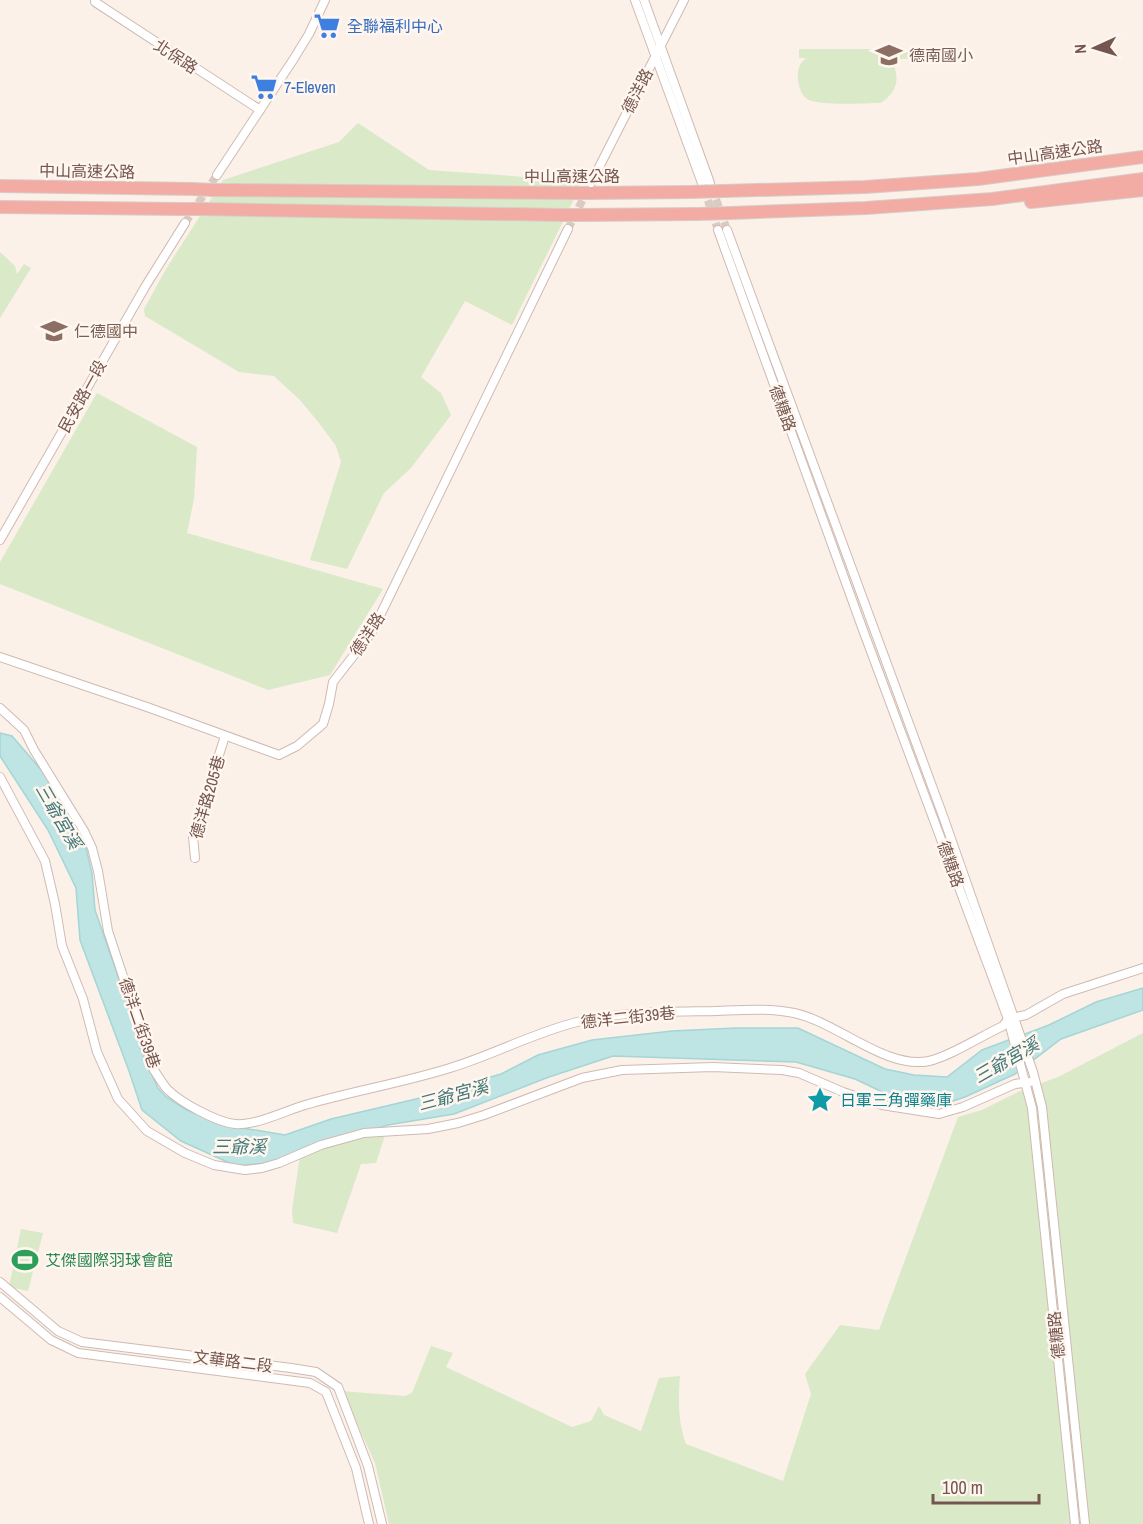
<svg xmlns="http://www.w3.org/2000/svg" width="1143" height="1524" viewBox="0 0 1143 1524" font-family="'Archivo Narrow','Noto Sans TC',sans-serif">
<rect width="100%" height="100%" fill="#fbf1e9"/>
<!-- green -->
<g fill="#dae9c8">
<path d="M799 49H931V58L891 59C900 78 899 90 881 103 865 103 822 106 809 100 801 96 799 87 798 79 797 70 799 64 806 58H799Z"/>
<polygon points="358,123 429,170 583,181 512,325 465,301 421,377 441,393 451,415 411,468 384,493 347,569 310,560 341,462 336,446 319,423 300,400 274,376 239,372 145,316 144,309 166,269 223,180 339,142"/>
<polygon points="0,252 15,266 17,274 24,264 31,268 0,318"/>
<polygon points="97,393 197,447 194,499 187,533 383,589 330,675 268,690 0,584 0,562"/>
<path d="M1143 1033V1524H389L375 1463 342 1391 405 1396 412 1393 431 1346 453 1353 446 1367 572 1427 591 1421 599 1406 604 1415 641 1431 659 1378 680 1376C678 1401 678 1421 686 1444L783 1481 811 1394 805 1374 840 1325 879 1330 958 1117 982 1110 1018 1092 1058 1077Z"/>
<polygon points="386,1132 376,1163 361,1164 337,1233 293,1223 292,1210 300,1156 322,1146"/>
<polygon points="21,1229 43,1233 28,1291 9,1287"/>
</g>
<!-- water -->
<polygon fill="#bee4e4" stroke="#a5d5d5" stroke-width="1.5" points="0,733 12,736 49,779 85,844 92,873 95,910 135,1025 141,1051 158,1088 165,1096 185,1109 219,1124 285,1135 331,1119 416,1099 501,1074 538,1055 592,1040 672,1031 736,1028 798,1028 885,1069 914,1075 947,1077 982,1050 1049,1025 1096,1002 1143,988 1143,1010 1061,1039 1015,1074 965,1097 926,1110 914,1107 855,1079 796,1062 613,1056 549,1077 454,1114 388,1125 268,1163 236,1166 181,1141 142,1110 129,1071 80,940 76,888 48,830 0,756"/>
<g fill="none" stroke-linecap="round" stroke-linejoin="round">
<!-- minor-tunnel -->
<g stroke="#dacac2" stroke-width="8" stroke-dasharray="8 4" stroke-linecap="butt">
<polyline points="712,188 727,230"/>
<polyline points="704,189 718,230"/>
<polyline points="185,223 217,175"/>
<polyline points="568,229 588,189"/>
</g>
<!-- minor casing -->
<g stroke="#cfbab2" stroke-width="10">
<g id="minor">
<polyline points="95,0 95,2 260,110"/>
<polyline points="635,0 702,183"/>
<polyline points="644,0 710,183"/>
<polyline points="217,175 293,60 309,34 325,0"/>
<polyline points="591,183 684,0"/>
<polyline points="718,230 863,630 1008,1019 1032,1108 1075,1524"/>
<polyline points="727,230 943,816 1033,1072 1042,1107 1085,1524"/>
<polyline points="0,540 145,287 185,223"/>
<polyline points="0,657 147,707 279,755 297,746 323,724 329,704 333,682 372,632 568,229"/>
<path d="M0 708 24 730 34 750 84 831 92 848 98 871 108 931 154 1070C158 1076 162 1083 167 1089 180 1102 216 1122 235 1124 255 1126 285 1111 305 1105 353 1091 402 1083 450 1068 493 1055 533 1033 577 1022 623 1011 671 1012 717 1011 743 1010 769 1008 794 1013 837 1022 886 1070 929 1061 951 1056 981 1036 1003 1026L1008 1019 1026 1015 1063 994 1143 968"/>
<polyline points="0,777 45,861 55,904 62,946 83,999 97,1052 118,1099 147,1131 185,1153 214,1165 245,1170 262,1168 279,1163 321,1145 364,1133 428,1129 458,1123 484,1115 582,1078 622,1070 713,1067 782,1070 799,1073 843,1092 882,1105 939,1114 963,1107 1015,1084 1030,1082"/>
<polyline points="195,858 193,837 225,736"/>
<polyline points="0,1282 58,1331 82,1342 291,1368 316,1372 338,1387 368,1466 382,1524"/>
<polyline points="0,1297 51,1340 78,1353 310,1383 326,1392 356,1468 369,1524"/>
</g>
</g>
<!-- highway casing -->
<g stroke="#d6ccca" stroke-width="14">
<g id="highway">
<polyline points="0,186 192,189"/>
<polyline points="213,190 573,193"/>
<polyline points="723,191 865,187 978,179 1143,157"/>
<polyline points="589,193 691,192"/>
<polyline points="1031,202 1143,190"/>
<polyline points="0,207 179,209"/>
<polyline points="201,209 562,215"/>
<polyline points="731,213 866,208 992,199 1143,179"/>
<polyline points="578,215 698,214"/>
</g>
</g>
<!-- minor -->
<use href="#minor" stroke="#fff" stroke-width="8"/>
<!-- highway -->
<use href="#highway" stroke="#f2aca4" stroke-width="12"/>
<!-- highway-bridge casing -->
<g stroke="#d6ccca" stroke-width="14" stroke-linecap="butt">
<g id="highway-bridge">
<polyline points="192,189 213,190"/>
<polyline points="691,192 723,191"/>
<polyline points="573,193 589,193"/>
<polyline points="179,209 201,209"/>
<polyline points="698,214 731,213"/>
<polyline points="562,215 578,215"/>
</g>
</g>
<!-- highway-bridge -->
<use href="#highway-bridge" stroke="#f2aca4" stroke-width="12"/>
</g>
<!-- icons -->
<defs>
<g id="supermarket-bare" transform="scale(2.07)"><path d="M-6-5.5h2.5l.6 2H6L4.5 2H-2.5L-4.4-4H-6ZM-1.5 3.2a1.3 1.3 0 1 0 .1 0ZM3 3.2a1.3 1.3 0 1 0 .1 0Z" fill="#3f7fe0" stroke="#fef6ef" stroke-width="2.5" paint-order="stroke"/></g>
<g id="school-bare" transform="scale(2.07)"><path d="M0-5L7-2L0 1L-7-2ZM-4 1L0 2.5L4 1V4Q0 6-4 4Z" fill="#8d6e63" stroke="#fef6ef" stroke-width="2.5" paint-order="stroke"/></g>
<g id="sight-bare" transform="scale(2.07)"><path d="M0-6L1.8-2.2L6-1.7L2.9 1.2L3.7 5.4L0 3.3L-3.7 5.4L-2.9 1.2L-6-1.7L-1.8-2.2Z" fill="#0f9aa8" stroke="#fef6ef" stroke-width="2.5" paint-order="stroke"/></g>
<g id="stadium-bare" transform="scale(2.07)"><path d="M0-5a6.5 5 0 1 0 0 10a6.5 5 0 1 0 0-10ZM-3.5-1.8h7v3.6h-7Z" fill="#2e9e5b" stroke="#fef6ef" stroke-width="2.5" paint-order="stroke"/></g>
</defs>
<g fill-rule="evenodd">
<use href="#supermarket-bare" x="327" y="26"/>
<use href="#school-bare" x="889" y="55"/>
<use href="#supermarket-bare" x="264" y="87"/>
<use href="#school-bare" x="54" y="331"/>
<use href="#sight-bare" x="820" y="1100"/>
<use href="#stadium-bare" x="25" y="1260"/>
</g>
<g text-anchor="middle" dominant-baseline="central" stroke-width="5" stroke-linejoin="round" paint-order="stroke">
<!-- shop labels -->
<g font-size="16" fill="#366cbe" stroke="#fef6ef" text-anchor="start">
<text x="347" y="26">全聯福利中心</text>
<text x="284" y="87">7-Eleven</text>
</g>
<!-- education labels -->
<g font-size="16" fill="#785e54" stroke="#fef6ef" text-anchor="start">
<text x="909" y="55">德南國小</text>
<text x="74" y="331">仁德國中</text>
</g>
<!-- street labels -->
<g font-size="16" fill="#75564e" stroke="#fef6ef">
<text transform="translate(176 56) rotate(33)">北保路</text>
<text transform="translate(637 91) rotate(-63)">德洋路</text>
<text transform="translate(1055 152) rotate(-8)">中山高速公路</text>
<text transform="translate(87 171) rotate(1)">中山高速公路</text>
<text x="572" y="176">中山高速公路</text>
<text transform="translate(82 396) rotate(-61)">民安路一段</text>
<text transform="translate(783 408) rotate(70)">德糖路</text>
<text transform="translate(367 634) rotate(-57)">德洋路</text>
<text transform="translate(207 797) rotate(-74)">德洋路205巷</text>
<text transform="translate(951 864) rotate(70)">德糖路</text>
<text transform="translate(628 1017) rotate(-6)">德洋二街39巷</text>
<text transform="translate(140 1023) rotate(71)">德洋二街39巷</text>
<text transform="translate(1056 1335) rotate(-96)">德糖路</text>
<text transform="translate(233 1361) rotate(7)">文華路二段</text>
</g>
<!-- culture labels -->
<g font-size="16" fill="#0d838f" stroke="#fef6ef" text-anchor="start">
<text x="840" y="1100">日軍三角彈藥庫</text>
</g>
<!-- leisure labels -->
<g font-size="16" fill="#27864d" stroke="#fef6ef" text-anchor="start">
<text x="45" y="1260">艾傑國際羽球會館</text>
</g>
<!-- water labels -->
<g font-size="18" font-style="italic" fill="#427878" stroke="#fef6ef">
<text transform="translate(59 816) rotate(60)">三爺宮溪</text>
<text transform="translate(1006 1060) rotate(-30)">三爺宮溪</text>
<text transform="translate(453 1095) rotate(-15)">三爺宮溪</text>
<text x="239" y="1146">三爺溪</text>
</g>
</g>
<!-- north arrow -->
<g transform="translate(1095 48) rotate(266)" stroke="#fef6ef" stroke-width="4.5" paint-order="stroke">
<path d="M0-4.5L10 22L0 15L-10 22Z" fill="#75564e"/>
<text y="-9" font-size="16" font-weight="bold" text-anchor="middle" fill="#75564e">N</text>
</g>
<!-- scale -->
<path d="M933 1494v9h106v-9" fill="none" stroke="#75564e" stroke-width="3"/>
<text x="942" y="1494" font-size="18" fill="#75564e" stroke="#fef6ef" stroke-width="4.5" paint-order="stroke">100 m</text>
</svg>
